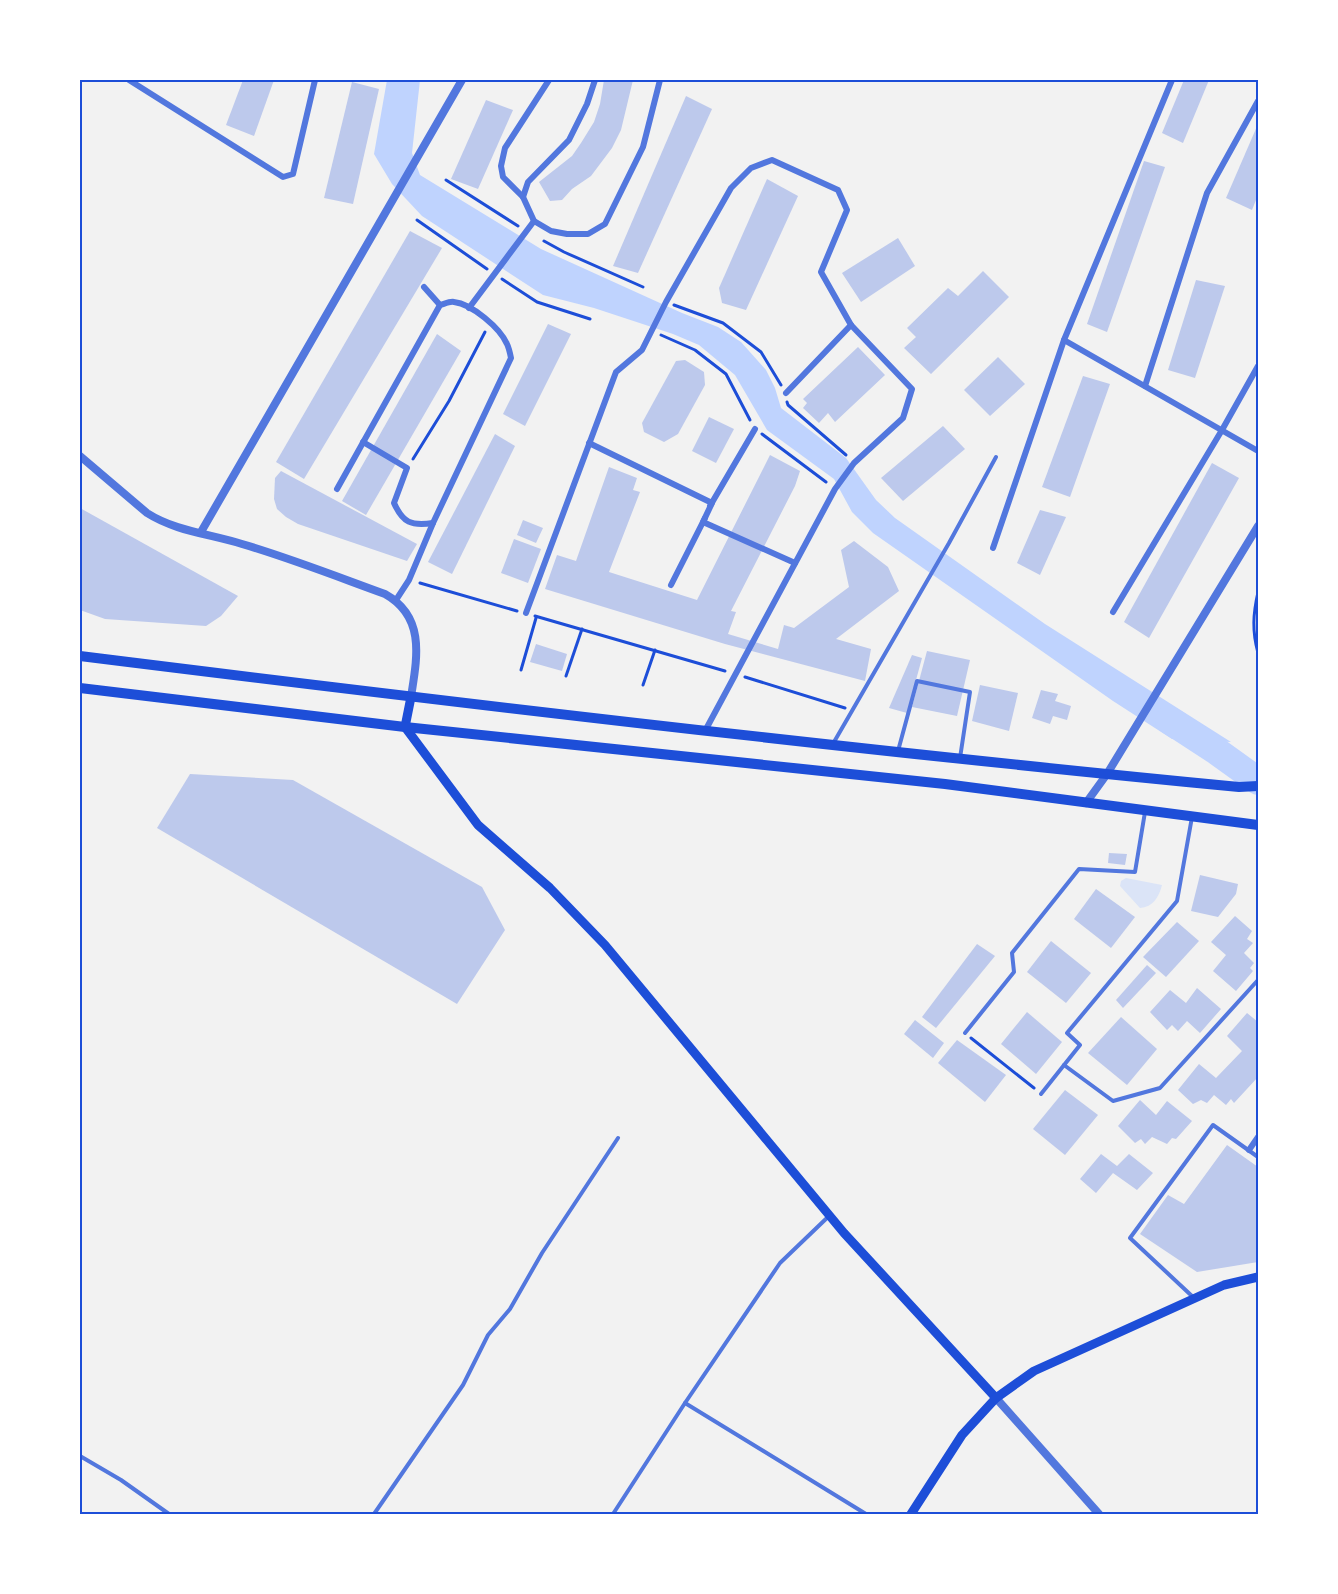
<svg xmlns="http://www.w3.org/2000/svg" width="1338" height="1594" viewBox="0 0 1338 1594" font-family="'DM Sans',sans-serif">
<rect width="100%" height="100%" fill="#f2f2f2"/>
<!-- green -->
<path fill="#dbe4f7" d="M1126 878 1162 885C1159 897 1153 907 1140 908L1120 886 1121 881Z"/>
<!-- water -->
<polygon fill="#bfd3fe" points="387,80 420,80 412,153 420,175 541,249 682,313 718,327 741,342 766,370 775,388 781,408 846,458 876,500 895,518 1045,624 1231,742 1172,739 1113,701 873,533 852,512 834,479 767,430 735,375 699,345 673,334 594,308 543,295 422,216 392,184 374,154"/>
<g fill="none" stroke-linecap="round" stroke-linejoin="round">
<!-- river -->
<polyline stroke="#bfd3fe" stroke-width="28" points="1169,720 1215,750 1258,781"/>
</g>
<!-- building -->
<g fill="#bdc9ec">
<polygon points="243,80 274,80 254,136 226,125"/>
<polygon points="604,80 633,80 621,130 612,148 591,176 572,189 562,200 550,201 539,182 572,156 581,143 594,122 600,104"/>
<polygon points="1184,80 1209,80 1183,143 1162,133"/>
<polygon points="352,82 379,89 353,204 324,198"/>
<polygon points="686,96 712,109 638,273 613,266"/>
<polygon points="486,100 513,110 478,189 451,179"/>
<polygon points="1258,124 1258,195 1252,210 1226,198"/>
<polygon points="1144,161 1165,167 1107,332 1087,324"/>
<polygon points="767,179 798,196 746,310 722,303 719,288"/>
<polygon points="410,231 442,248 304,479 276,462"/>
<polygon points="898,238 915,266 861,302 842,273"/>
<polygon points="983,271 1009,297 931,374 904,348 916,337 907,328 948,288 958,296"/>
<polygon points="1196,280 1225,286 1195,378 1168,370"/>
<polygon points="548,324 571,334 525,426 503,414"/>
<polygon points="437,334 461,351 366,515 342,501"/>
<polygon points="858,347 885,375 835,422 828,413 819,423 803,408 807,403 803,399"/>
<polygon points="998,357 1025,384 990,416 964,390"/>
<polygon points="685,360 704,372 705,385 678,434 664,442 644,432 642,423 676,361"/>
<polygon points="1083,376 1110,384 1070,497 1042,487"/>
<polygon points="709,417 734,429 716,463 692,451"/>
<polygon points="943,426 965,449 903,501 881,478"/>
<polygon points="495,434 515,446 452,574 428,562"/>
<polygon points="770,455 800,471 795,486 731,611 736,612 728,634 778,649 784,625 794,628 849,587 841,550 854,541 888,567 899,591 836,639 871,649 865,681 725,644 545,589 557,555 576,561 609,467 637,478 633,490 640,492 609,572 697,600"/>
<polygon points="1212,463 1239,478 1149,638 1124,622"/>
<polygon points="281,471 417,544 407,561 298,524 286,517 277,509 274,499 275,478"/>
<polygon points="80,508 238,596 221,616 206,626 105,619 80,610"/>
<polygon points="1040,510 1066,517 1040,575 1017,563"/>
<polygon points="523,520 543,528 536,543 517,535"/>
<polygon points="514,539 541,549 528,583 501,573"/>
<polygon points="536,644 567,654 562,671 530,662"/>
<polygon points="927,651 970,660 957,716 912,707"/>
<polygon points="912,655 922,658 907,713 889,708"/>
<polygon points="980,685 1018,693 1009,731 972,721"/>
<polygon points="1041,690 1058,694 1055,701 1071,706 1067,720 1053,716 1050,724 1032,718"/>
<polygon points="190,774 293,780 482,887 505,930 457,1004 157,828"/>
<polygon points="1109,853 1127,854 1125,865 1108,863"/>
<polygon points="1200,875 1238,884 1236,894 1218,917 1191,911"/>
<polygon points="1096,889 1135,917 1111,948 1074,919"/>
<polygon points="1235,916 1252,931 1247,939 1253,943 1244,953 1254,963 1250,968 1253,971 1236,991 1213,971 1226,955 1211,942"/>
<polygon points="1177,922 1199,941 1166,977 1143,957"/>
<polygon points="1051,941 1091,973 1066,1003 1027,972"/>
<polygon points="977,944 995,956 936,1028 922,1017"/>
<polygon points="1147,965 1156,973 1123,1008 1116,1000"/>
<polygon points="1197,988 1221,1009 1200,1033 1187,1021 1178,1031 1172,1025 1167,1030 1150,1012 1170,990 1186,1003"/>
<polygon points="1027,1012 1062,1042 1036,1074 1001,1044"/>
<polygon points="1247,1013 1258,1022 1258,1077 1234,1103 1231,1099 1226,1105 1214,1095 1207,1103 1201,1100 1193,1104 1178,1090 1199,1064 1216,1078 1242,1051 1227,1036"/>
<polygon points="1121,1017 1157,1049 1127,1085 1088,1053"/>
<polygon points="915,1020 944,1043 933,1058 904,1034"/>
<polygon points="957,1040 1006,1075 985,1102 938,1063"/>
<polygon points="1065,1090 1098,1115 1065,1155 1033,1129"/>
<polygon points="1140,1100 1156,1115 1167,1101 1192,1121 1176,1139 1172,1138 1167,1144 1152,1137 1145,1144 1141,1139 1135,1143 1118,1126"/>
<polygon points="1227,1145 1258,1167 1258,1262 1197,1272 1140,1234 1168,1195 1184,1204"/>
<polygon points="1101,1154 1117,1166 1129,1154 1153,1173 1137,1190 1113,1173 1096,1193 1080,1179"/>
</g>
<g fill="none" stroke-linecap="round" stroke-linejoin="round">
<!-- path -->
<g stroke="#1d4ed8" stroke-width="3">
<polyline points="446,180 518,226"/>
<polyline points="417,220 487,269"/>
<polyline points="544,241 564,252 643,287"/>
<polyline points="502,279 537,302 590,319"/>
<polyline points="674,305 723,323 761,352 781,385"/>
<polyline points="661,335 695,350 726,374 750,420"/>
<polyline points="787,402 788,405 846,455"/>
<polyline points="762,434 826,482"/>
<polyline points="413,459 449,401 485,332"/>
<polyline points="420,583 517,611"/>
<path d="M1258 592C1253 614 1252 631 1258 653"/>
<polyline points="535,616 725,671"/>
<polyline points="521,670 536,618"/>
<polyline points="566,676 582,629"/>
<polyline points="745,677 845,708"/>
<polyline points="643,685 655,650"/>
<polyline points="971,1038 1034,1088"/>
</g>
<!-- service -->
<g stroke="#5277de" stroke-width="4">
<polyline points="834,742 949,543 996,457"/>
<polyline points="898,751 917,681 970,692 960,758"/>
<polyline points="965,1033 1014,972 1012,953 1079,869 1135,872 1145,812"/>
<polyline points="1064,1065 1113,1101 1160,1088 1258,980"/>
<polyline points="1041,1094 1080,1045 1067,1033 1177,901 1192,817"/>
<polyline points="1193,1297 1130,1238 1213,1125 1258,1157"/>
<polyline points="685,1403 866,1514"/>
<polyline points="80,1456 121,1480 169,1514"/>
<polyline points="374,1514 463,1385 488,1335 510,1309 542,1253 618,1138"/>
<polyline points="613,1514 685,1403 780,1263 829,1216"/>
</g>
<!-- minor -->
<g stroke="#5277de" stroke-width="6">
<polyline points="129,80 283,177 293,174 315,80"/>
<polyline points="1172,80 1064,340 1258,451"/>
<polyline points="523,197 528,182 569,140 587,104 595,80"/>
<polyline points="534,221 523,197 503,177 501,166 505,148 549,80"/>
<polyline points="424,287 440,305"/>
<polyline points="469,308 534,221 551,231 567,234 588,234 605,224 643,147 660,80"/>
<polyline points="1145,386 1207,193 1258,101"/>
<polyline points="786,393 851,325"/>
<path d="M363 442 407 468 394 503C403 523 411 526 433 523"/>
<polyline points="589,443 712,503 703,522 795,563"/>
<path d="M337 489 440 305C444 304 450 301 454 302 472 304 500 328 507 344 509 348 510 353 511 358L433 523 409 580 396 600"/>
<polyline points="710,506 755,429"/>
<polyline points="993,548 1064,340"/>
<polyline points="671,585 705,518"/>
<polyline points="1113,612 1222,430 1258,366"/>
<polyline points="526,613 616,372 642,350 666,302 731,188 751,168 772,160 838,190 847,210 821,272 851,325 912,389 903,418 854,463 835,489 705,731"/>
<polyline points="1249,1150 1258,1137"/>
</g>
<!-- tertiary -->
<g stroke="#5277de" stroke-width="8">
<path d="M80 456 147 513C175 531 210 534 242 544 290 558 338 577 385 594 426 617 417 658 411 697"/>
<polyline points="201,532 462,80"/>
<polyline points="1086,803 1107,774 1258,526"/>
<polyline points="996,1398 1099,1514"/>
</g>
<!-- secondary -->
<g stroke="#1d4ed8" stroke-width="9">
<polyline points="411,697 405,727 478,825 550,888 605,945 844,1233 996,1398"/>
<polyline points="911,1514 962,1435 996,1398 1034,1371 1224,1285 1258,1277"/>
</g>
<!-- primary -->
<g stroke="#1d4ed8" stroke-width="10">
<path d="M80 656C465 704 852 750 1239 787L1258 786"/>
<polyline points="80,688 405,727 945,784 1258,825"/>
</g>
</g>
<!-- border -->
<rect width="1338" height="1594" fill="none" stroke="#ffffff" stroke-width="162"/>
<rect x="81" y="81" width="1176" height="1432" fill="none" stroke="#1d4ed8" stroke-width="2"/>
</svg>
